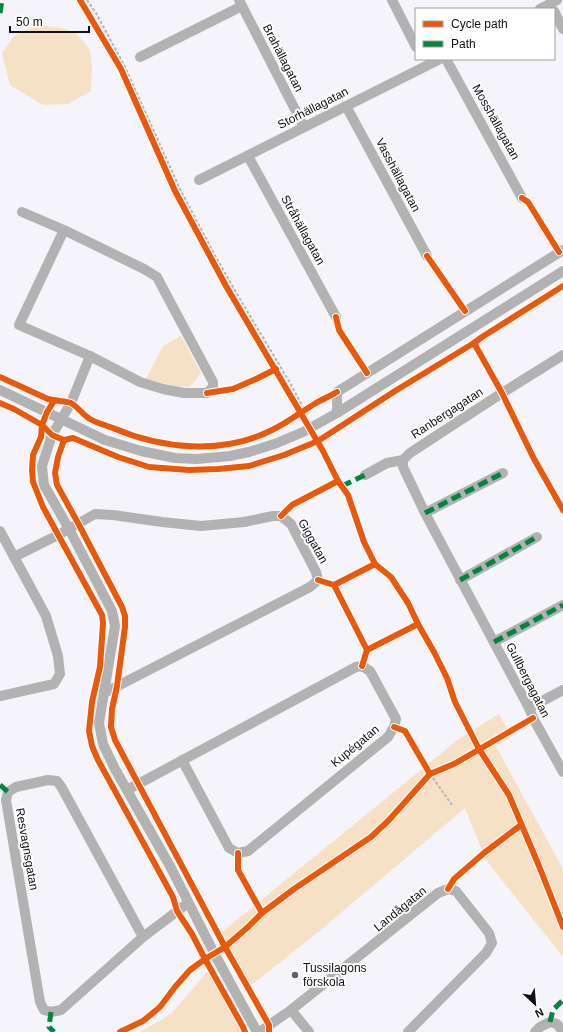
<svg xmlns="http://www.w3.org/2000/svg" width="563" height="1032" viewBox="0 0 563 1032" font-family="Arial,sans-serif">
<rect width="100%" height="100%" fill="#f4f4fa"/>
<!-- green -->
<g fill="#f6e1c6">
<polygon points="38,25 61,28 75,32 90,50 92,68 91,91 68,104 43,105 10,85 2,53 15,35"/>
<polygon points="181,336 201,373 190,387 175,386 146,379 163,346"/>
<polygon points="499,714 512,737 495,745 563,869 563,957 486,860 465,808 316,934 250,986 222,932 460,738"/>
<polygon points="208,971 242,1032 140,1032 171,1014"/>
</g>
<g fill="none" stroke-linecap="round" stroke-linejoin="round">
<!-- path -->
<g stroke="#b6b6b9" stroke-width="2" stroke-dasharray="3 2" stroke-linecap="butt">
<polyline points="87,0 96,13 125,67 180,189 212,250 237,294 289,381 304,409"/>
<polyline points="430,774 452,805"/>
</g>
<!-- street -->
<g stroke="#b3b2b2" stroke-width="10">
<polyline points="239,0 304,127"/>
<polyline points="392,0 416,47"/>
<polyline points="540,9 557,0"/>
<polyline points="554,11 563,29"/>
<polyline points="140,57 242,6"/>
<polyline points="446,59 522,198"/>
<polyline points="346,106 427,256"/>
<polyline points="248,156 336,317"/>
<polyline points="199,180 440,59"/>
<polyline points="22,212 64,230 144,269 157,277 167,296 213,382 213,387 207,393 184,393 163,389 140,382 90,356 19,325 64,230"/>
<polyline points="90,356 71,403 52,435 42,466 44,485 69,529 112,611 115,626 99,723 103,744 115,769 171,868 214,953 257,1032"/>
<polyline points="0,390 105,440 141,451 175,458 197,459 230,456 249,452 277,443 303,432 337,413 563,271"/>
<polyline points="337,413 337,392 563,250"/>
<polyline points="403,460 403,467 425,513 529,708 533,718 563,772"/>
<polyline points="365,475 387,463 403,460 410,453 502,393 563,355"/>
<polyline points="425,513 503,473"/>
<polyline points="0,531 46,616 58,656 60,674 54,684 0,696"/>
<polyline points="14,557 58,535 95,514 113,515 162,522 201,526 244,522 273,516 281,516 291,524 316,572 318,580 310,587 104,693"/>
<polyline points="460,580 537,537"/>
<polyline points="494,642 563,605"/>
<polyline points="529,708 563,690"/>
<polyline points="127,790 356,667 362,666 370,671 396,719 394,727 388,737 248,851 238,853 229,848 182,760"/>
<polyline points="143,937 62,788 57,781 48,780 16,787 8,792 6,800 40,1002 44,1010 51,1012 61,1010 143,937 188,903"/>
<polyline points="291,1010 309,1032"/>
<polyline points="259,1032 291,1010 438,893 448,889 456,891 489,933 492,943 486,953 408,1032"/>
<polyline points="535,1032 540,1027 550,1022 557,1024 563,1032"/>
</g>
<!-- quiet -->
<g stroke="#00873e" stroke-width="5" stroke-dasharray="10 5" stroke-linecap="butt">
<polyline points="0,13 2,0"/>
<polyline points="342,486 365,475"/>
<polyline points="425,513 503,473"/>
<polyline points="460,580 537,537"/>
<polyline points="494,642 563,605"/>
<polyline points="0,785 8,792"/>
<polyline points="51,1012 49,1027 54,1032"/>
<polyline points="550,1022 553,1010 563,1000"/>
</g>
<!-- cycleway casing -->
<g stroke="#fff" stroke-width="8">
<g id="cycleway">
<polyline points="80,0 121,69 175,191 226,286 323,451 338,481 348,495 364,542 375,564 391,577 408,603 418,624 434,652 447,678 455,702 479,749 509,795 539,866 563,927"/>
<polyline points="522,198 528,202 559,252"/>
<polyline points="427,256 465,311"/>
<polyline points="336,317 339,330 367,373"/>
<polyline points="474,343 502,393 533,457 563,510"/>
<path d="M0 377 48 399C55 401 67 401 71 403 78 407 83 415 90 419 97 423 105 425 113 428 162 449 223 455 272 430 287 423 301 412 316 403 323 399 330 396 337 392"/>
<polyline points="207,393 233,389 256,379 276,369"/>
<polyline points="54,401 47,412 42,425 41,437 33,455 32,470 33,482 43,507 102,615 103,623 100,667 92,702 89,731 92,746 98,760 173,897 177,911 192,934 205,959 243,1027 245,1032"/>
<polyline points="0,403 14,409 42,425 52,435 64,440 73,438 118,457 149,467 189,470 218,469 249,466 284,455 318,441 395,391 474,343 482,337 563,286"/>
<polyline points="64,440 58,457 55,473 57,485 78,523 122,607 125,616 125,627 117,686 112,709 111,727 115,740 225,947 269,1025 269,1032"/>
<polyline points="281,516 292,505 338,481"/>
<polyline points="318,580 334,585 375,564"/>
<polyline points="334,585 367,650 362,666"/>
<polyline points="367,650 418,624"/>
<polyline points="394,727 405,731 430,774"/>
<polyline points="238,853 238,870 262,913"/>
<polyline points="448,889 454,879 484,853 521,825"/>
<polyline points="120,1032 143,1021 160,1007 175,987 190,970 205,959 225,947 248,927 262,913 294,889 371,837 389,820 430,774 454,764 533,718"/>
</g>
</g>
<!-- cycleway -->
<use href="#cycleway" stroke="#e8590c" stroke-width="6"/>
</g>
<!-- markers -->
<circle fill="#606065" stroke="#fff" stroke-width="1.5" cx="295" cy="975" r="4"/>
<g text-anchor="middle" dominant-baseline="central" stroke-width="4" stroke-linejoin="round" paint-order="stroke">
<!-- street labels -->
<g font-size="12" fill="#111115" stroke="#fff">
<text transform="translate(283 58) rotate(63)">Brahällagatan</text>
<text transform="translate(313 108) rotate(-27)">Storhällagatan</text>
<text transform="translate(496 122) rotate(61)">Mosshällagatan</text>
<text transform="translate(398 175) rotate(62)">Vasshällagatan</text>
<text transform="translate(303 230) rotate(61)">Stråhällagatan</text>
<text transform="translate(447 413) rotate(-33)">Ranbergagatan</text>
<text transform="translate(313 541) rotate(61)">Giggatan</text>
<text transform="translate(528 680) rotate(63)">Gullbergagatan</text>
<text transform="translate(355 746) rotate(-40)">Kupégatan</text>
<text transform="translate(27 849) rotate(80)">Resvagnsgatan</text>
<text transform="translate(400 909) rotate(-39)">Landågatan</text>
</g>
<!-- poi labels -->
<g font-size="12" fill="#111115" stroke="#fff" text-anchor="start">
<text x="303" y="968">Tussilagons<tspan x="303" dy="14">förskola</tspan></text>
</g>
</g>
<!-- legend -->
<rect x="415" y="8" width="140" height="52" fill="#ffffff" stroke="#a0a0a1"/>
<rect x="423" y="21" width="20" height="6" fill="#e8590c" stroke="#a0a0a1"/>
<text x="451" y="28" font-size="12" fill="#111115">Cycle path</text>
<rect x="423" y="41" width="20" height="6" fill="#00873e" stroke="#a0a0a1"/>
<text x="451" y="48" font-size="12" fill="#111115">Path</text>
<!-- north arrow -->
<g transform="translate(535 1004) rotate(154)" stroke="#ffffff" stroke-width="3" paint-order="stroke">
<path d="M0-3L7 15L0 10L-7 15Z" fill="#111115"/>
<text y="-6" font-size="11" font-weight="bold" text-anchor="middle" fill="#111115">N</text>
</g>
<!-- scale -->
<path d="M10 26v6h79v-6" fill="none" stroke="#111115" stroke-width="2"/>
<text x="16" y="26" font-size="12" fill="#111115" stroke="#ffffff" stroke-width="3" paint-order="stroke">50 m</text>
</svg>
